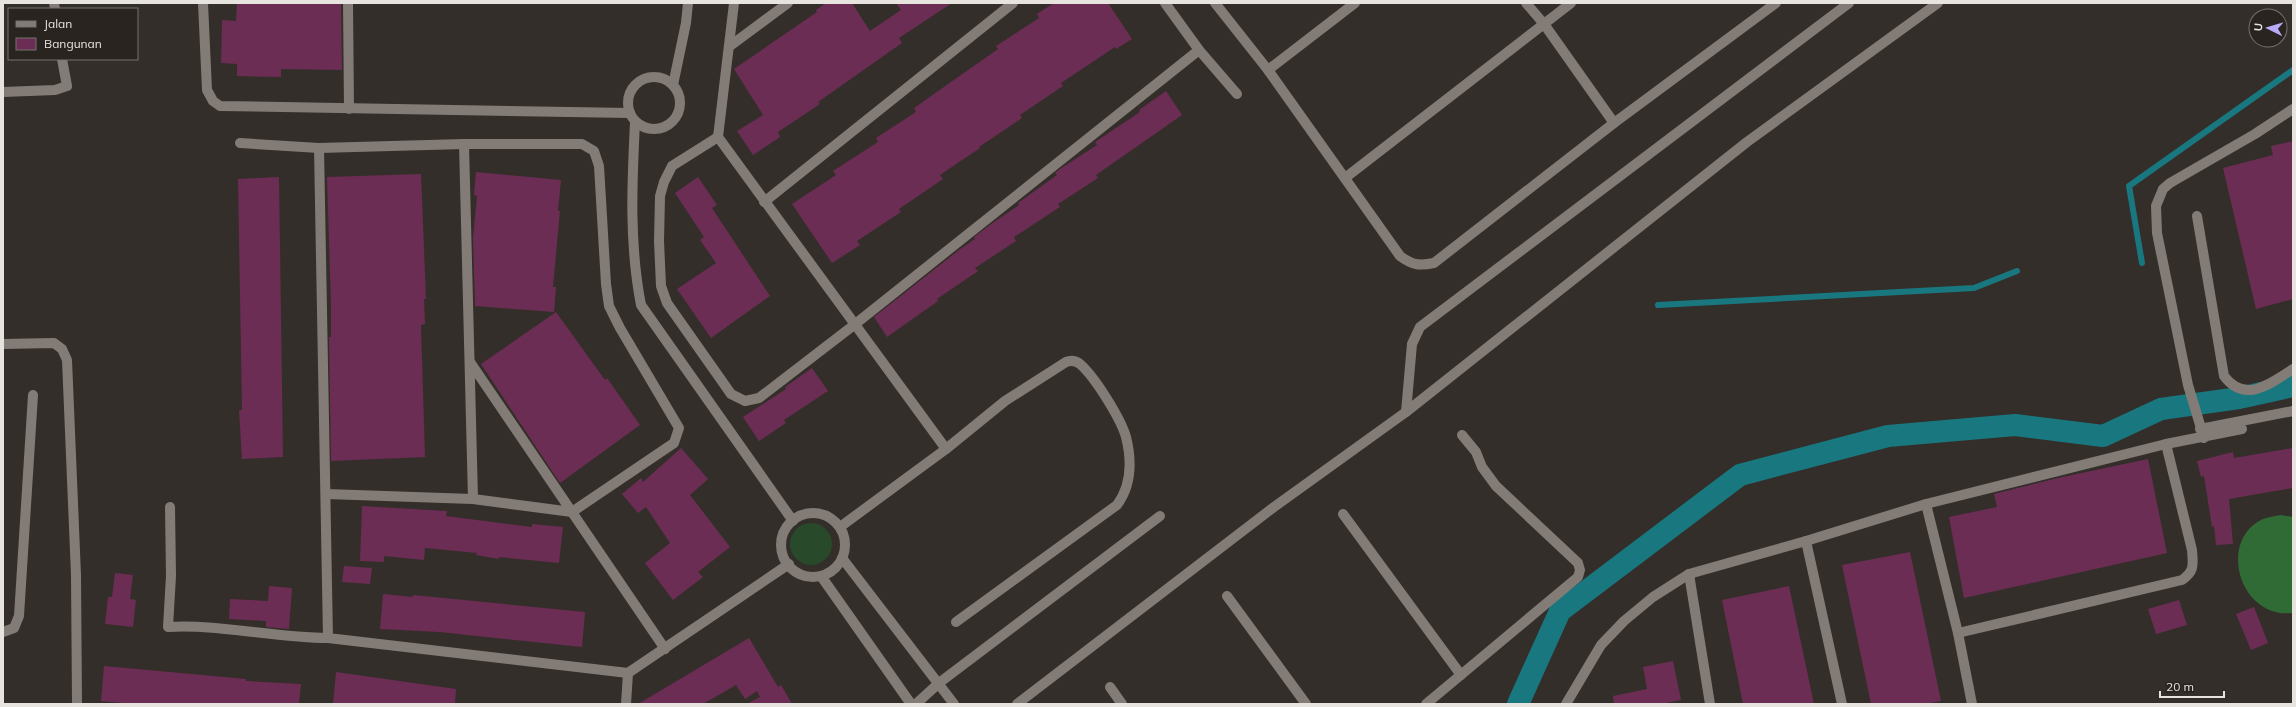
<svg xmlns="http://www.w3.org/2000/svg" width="2296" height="707" viewBox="0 0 2296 707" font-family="Mulish,sans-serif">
<rect width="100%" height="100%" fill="#332e29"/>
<!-- green -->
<circle fill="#28492a" cx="811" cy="544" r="21"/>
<!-- forest -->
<path fill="#306a35" d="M2281 515 2293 517V613C2239 619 2217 540 2263 519 2268 517 2275 516 2281 515Z"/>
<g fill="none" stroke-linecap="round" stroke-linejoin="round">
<!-- stream -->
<g stroke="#19787f" stroke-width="6">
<polyline points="2142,263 2129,186 2293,70"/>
<polyline points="1658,305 1974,288 2017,271"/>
</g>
<!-- canal -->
<polyline stroke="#19787f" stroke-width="22" points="1518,704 1560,611 1740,475 1888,436 2015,425 2103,436 2161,409 2239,398 2293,386"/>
</g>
<!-- building -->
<g fill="#6c2d54">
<polygon points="237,3 341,3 342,70 281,69 281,77 237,76 237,64 221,63 222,20 236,21"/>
<polygon points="826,3 852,3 870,31 901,10 896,3 952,3 899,38 902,43 818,102 820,104 778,132 780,137 753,155 737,131 763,115 734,69 817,12 816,10"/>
<polygon points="1054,3 1108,3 1132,39 1116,49 1115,47 1061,83 1063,86 1020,115 1022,118 979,147 980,148 940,175 943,179 899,209 901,212 857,241 860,245 832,263 792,204 836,175 833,171 878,142 876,138 916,112 914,108 998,49 996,46 1039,18 1037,14"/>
<polygon points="1166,91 1182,115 1096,175 1098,178 1058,204 1060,207 1014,237 1016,241 975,268 978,271 937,299 938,301 887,337 874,317 959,250 975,239 974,237 994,222 1019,205 1018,203 1057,175 1055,173 1060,169 1097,145 1095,142 1140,112 1139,110"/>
<polygon points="2293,141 2293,299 2256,309 2223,168 2273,155 2271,146"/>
<polygon points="476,172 561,180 558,211 560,211 553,287 556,287 554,312 475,306 473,238 477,196 474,195"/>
<polygon points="421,174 426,299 424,299 425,324 421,325 425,457 331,461 329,337 331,337 331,306 327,177"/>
<polygon points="279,177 283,457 242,459 239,410 242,410 238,179"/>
<polygon points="698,177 717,205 712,208 770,296 711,338 677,289 716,263 700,240 704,237 675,193"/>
<polygon points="556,312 605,380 607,378 640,425 560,483 481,364"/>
<polygon points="812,368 828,391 784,420 786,423 759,441 743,417 786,389 785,387"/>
<polygon points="681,448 708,479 690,495 730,547 698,572 703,577 673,600 645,563 670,543 646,507 638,513 622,494 641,478 643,482"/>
<polygon points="2293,448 2293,488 2229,499 2233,544 2216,545 2214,526 2212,527 2204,476 2201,477 2197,461 2233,452 2234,458"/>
<polygon points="2148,459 2167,553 1964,598 1949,517 1997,507 1994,494 2058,478"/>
<polygon points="362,506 447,511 446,516 532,527 532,524 563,527 559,563 499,557 499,559 476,555 477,553 425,548 424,560 384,556 384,562 360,561"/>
<polygon points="1910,552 1941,701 1925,704 1871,704 1842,565"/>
<polygon points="344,566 372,568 370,584 342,582"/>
<polygon points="115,573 133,575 130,599 136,600 133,627 105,624 108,597 112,597"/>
<polygon points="269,586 292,588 289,629 266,627 266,621 229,619 230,599 268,601"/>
<polygon points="1789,586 1814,704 1743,704 1722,600"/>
<polygon points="383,594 413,597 413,595 585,612 582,647 439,632 380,629"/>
<polygon points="2179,600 2187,625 2156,634 2148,609"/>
<polygon points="2254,607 2268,643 2251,650 2236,614"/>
<polygon points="749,638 778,687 781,685 792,704 747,704 760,697 757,691 745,699 736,685 703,704 638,704"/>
<polygon points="1673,661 1681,700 1661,704 1614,704 1613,696 1647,689 1643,667"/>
<polygon points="104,666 246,679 246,681 301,684 299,704 133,704 101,701"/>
<polygon points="336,672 456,689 455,704 333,704"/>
</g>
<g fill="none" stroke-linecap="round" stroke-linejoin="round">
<!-- minor -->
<g stroke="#837c76" stroke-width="10">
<polyline points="54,3 55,9"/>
<polyline points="203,3 207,90 213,101 220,106 630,113"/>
<polyline points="348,3 349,109"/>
<polyline points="734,3 718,137 946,449"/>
<polyline points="1165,3 1199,50 1237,94"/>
<path d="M1215 3 1268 70 1400 256C1412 265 1419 266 1434 263L1614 123 1776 3"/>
<polyline points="1526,3 1544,24 1614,123"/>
<polyline points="730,46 788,3"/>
<polyline points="1268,70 1355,3"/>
<circle cx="654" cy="103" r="26"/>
<polyline points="673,85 686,23 688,3"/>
<polyline points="3,92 55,90 67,86 62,59"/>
<path d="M635 122C632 183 629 243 641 305L793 521"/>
<polyline points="718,137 672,166 664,182 660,196 659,241 661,286 667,303 731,394 745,401 759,398 854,325 1199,50"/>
<polyline points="240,143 319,148 464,144 582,144 594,151 599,166 606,284 609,306 620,328 679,428 674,443 572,512 473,499 326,494"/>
<polyline points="464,144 473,499"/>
<polyline points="319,148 328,638 628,673"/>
<polyline points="1345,178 1571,3"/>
<polyline points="764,202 1013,3"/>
<path d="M2197 216 2224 376C2245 404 2270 384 2293 369"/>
<polyline points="3,344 54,343 62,349 67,360 76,575 77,704"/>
<polyline points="470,362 665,649"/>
<polyline points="1406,412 1412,344 1420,327 1849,3"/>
<polyline points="2200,429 2293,411"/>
<polyline points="2204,438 2188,385 2157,233 2156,206 2163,189 2170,183 2255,134 2293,109"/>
<polyline points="1926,504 1958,633 1972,704"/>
<path d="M170 507 171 576 168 627C221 624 275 638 328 638"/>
<circle cx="813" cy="545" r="32"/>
<polyline points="1343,514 1461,675"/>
<path d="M840 527 946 449 1005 401 1066 362C1071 360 1076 361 1080 364 1095 377 1121 419 1126 437 1132 461 1131 486 1117 505L956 622"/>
<polyline points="1806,541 1842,704"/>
<polyline points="842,558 954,704"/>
<polyline points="1689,574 1710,704"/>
<polyline points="821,576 911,704"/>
<polyline points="1227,596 1306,704"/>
<polyline points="3,632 14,628 19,616 33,395"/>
<path d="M1958 633 2182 580C2195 571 2193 565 2192 550L2166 444"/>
<polyline points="1110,687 1122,704"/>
<polyline points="626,704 628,673 789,564"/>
<polyline points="916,704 939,683 1160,516"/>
<polyline points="1017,704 1274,507 1406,412 1747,142 1938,3"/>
<polyline points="1426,704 1578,577 1580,570 1578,563 1496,486 1482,467 1476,452 1462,435"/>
<polyline points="1566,704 1601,645 1624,621 1653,597 1689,574 1806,541 1926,504 2166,444 2242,429"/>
</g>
</g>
<!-- border -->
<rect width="2296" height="707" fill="none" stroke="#e7e4e0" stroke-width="8"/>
<!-- legend -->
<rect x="8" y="8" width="130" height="52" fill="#29241f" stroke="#75716c"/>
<rect x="16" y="21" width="20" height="6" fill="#837c76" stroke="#75716c"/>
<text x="44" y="28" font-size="12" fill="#e7e4e0">Jalan</text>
<rect x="16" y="38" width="20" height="12" fill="#6c2d54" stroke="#75716c"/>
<text x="44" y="48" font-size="12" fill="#e7e4e0">Bangunan</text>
<!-- north arrow -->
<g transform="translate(2268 28) rotate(275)"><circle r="19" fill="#29241f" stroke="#75716c"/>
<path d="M0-3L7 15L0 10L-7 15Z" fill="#b8abf7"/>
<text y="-6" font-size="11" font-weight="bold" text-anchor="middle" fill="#e7e4e0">U</text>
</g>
<!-- scale -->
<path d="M2160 691v6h64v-6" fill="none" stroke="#e7e4e0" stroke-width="2"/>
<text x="2166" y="691" font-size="12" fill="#e7e4e0" stroke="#29241f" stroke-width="3" paint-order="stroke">20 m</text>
</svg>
